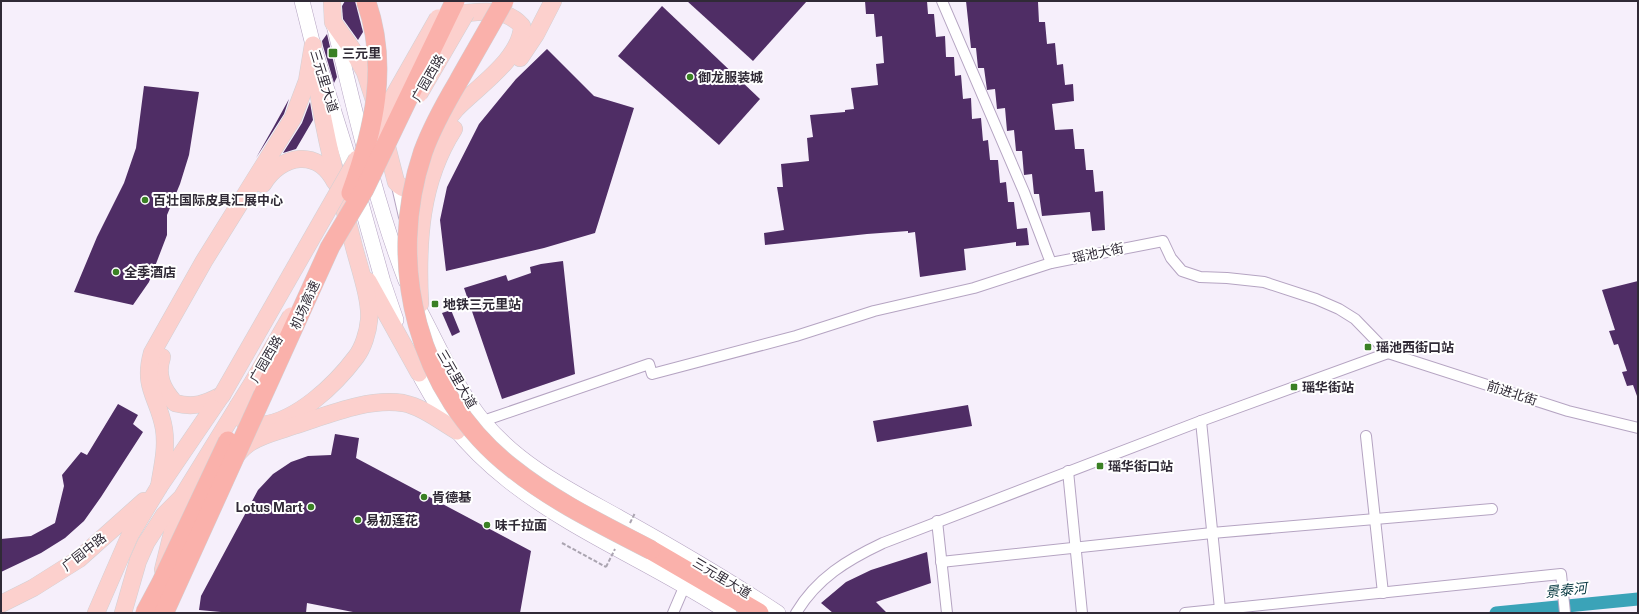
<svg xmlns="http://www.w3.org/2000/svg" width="1639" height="614" viewBox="0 0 1639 614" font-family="'Public Sans','Noto Sans SC',sans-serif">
<rect width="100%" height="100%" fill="#f6effb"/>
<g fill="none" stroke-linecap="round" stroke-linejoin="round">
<!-- canal -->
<polyline stroke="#3aa3b8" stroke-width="13" points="1496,613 1638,599"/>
</g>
<!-- building -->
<g fill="#4f2d65">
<polygon points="345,1 355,1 363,32 358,40 343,19 342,6"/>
<polygon points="687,1 807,1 753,61"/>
<polygon points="865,1 927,1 928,14 934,14 936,37 945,36 946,57 954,57 955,76 961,75 963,99 971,98 972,119 981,118 983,141 988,140 990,160 998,160 1000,183 1006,182 1008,202 1014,202 1017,229 1027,228 1029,245 1016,246 1016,242 964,249 966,270 920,277 915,232 908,233 908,231 867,234 765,245 764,233 784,230 777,187 783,187 781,164 809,161 807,138 813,137 810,115 845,112 845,110 854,109 851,88 878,85 876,64 884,63 882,36 876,37 874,14 866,14"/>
<polygon points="966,1 1038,2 1039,22 1045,22 1047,44 1055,43 1057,65 1063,64 1065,85 1073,84 1074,101 1052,104 1055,130 1073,129 1075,149 1084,149 1086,170 1093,170 1095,192 1103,191 1105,230 1092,231 1090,212 1042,216 1039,194 1034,194 1032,174 1024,175 1022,151 1016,151 1014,130 1007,131 1005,108 997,109 995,89 987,90 984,68 978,68 976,48 971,48"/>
<polygon points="662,6 760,99 719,145 618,56"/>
<polygon points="327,34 337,77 334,83 323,46 322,41"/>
<polygon points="547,49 594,96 634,108 595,233 544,248 446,271 440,220 447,187 479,124 516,79"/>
<polygon points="144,86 199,92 189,155 180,184 167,215 167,235 149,282 133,305 74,292 97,237 124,183 136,148"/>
<polygon points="289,99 284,114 256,158 273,128"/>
<polygon points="310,102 313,120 296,149 283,153 302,123"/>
<polygon points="563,261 575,374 502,399 464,288 506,275 508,281 531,273 530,267 541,264"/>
<polygon points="1638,281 1638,396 1637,396 1633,385 1627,386 1622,372 1627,371 1618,344 1614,345 1609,331 1615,330 1602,290"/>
<polygon points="451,310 460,332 452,336 442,313"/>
<polygon points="118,404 138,415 133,424 143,432 101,497 84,521 65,538 41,553 1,572 1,539 31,536 55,523 64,486 62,475 81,452 87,455"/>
<polygon points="968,405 972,426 877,442 873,421"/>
<polygon points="335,434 359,438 356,458 531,551 520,613 358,613 307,603 306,613 232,613 199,610 201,596 258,490 273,474 291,462 308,456 331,455"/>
<polygon points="927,552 931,583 876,602 887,613 833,613 821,603 846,582 871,570"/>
</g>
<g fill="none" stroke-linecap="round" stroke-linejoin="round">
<!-- street casing -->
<g stroke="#b5a4c2" stroke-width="12">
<g id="street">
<polyline points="942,1 1024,192 1051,263 1163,241 1171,258 1182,271 1200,277 1227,278 1264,282 1316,299 1339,309 1355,319 1388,353 1568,411 1638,428"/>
<polyline points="396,182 404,217"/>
<polyline points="483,421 649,364 652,374 796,336 874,311 974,288 1051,263"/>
<polyline points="1201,421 1220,609"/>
<polyline points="1366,436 1383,593"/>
<polyline points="1068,471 1082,613"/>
<polyline points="937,521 947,613"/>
<polyline points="941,562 1212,533 1492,509"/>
<polyline points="673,613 685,585"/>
<path d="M796 613C817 578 847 560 883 543L1201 421 1388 353"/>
<polyline points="1185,613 1561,574 1565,613"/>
</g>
</g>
<!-- secondary casing -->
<g stroke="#b5a4c2" stroke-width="16">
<g id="secondary">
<polyline points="302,1 313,45 349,160 383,282 396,320"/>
<path d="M334 25C355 111 374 198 406 281"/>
<path d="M421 313C440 349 457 389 483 421 520 466 570 490 620 518 674 548 727 579 778 613"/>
<path d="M414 363C476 500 613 537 729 613"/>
</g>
</g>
<!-- primary casing -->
<g stroke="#d1d0d3" stroke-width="18">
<g id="primary">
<polyline points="332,1 333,22 352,49 365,72 374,100"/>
<polyline points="520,58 536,34 553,1"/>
<path d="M384 135 396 182C401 188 406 190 413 189L421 179"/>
<path d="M437 138C442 127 448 118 456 109 477 87 521 59 522 26 507 9 487 11 466 13"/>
<path d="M263 184C281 154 318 148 335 182"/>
<polyline points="368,281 419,373"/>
<path d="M420 304C417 242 420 182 454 129"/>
<path d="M162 357C156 375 162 389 175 403 194 408 205 404 222 395"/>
<path d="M238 406C240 422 246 426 262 425 297 421 335 385 356 357 363 348 368 332 369 320 371 299 358 264 353 243 338 184 321 126 315 65"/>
<path d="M235 457C240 451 244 446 251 442 264 434 279 431 293 426 328 415 366 398 403 403 423 407 440 421 457 431"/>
<path d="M159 487C162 468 167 449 164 429 159 398 142 388 152 353L204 261 293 118 307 81 313 45"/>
<polyline points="163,570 180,501"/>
<polyline points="1,604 33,588 79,559 144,501"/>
<polyline points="96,613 130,535 159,487 221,396"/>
<polyline points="123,613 138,561 146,543 164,515 182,497 253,382"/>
</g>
</g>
<!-- highway casing -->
<g stroke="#d1d0d3" stroke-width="20">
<polyline id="highway" points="651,550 759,613"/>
</g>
<!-- path -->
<polyline stroke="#aaa4b0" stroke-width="2" stroke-dasharray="4 2" stroke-linecap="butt" points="562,543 606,567"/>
<!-- street -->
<use href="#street" stroke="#fff" stroke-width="10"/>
<!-- secondary -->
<use href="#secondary" stroke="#fff" stroke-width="15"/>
<!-- primary -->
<use href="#primary" stroke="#fcd0cd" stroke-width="17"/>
<!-- highway -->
<use href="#highway" stroke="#fab1ab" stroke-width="19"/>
<!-- primary-bridge casing -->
<g stroke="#d1d0d3" stroke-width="18" stroke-linecap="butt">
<g id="primary-bridge">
<polyline points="419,94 466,13"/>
<polyline points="372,134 438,18"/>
<polyline points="253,382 291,316"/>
<polyline points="222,395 357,159"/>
</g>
</g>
<!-- highway-bridge casing -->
<g stroke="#d1d0d3" stroke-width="20" stroke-linecap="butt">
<g id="highway-bridge">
<path d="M504 1C489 28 473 55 458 82 445 104 432 127 423 152 385 264 417 394 512 468 553 501 603 525 651 550"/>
<path d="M351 193C374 130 389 65 366 1"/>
<polyline points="145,613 161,583 228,441"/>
<polyline points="164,613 330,247 364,190 455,1"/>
</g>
</g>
<!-- path-bridge -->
<g stroke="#aaa4b0" stroke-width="2" stroke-dasharray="4 2" stroke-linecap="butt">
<polyline points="630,523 635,513"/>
<polyline points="606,567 615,549"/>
</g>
<!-- primary-bridge -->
<use href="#primary-bridge" stroke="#fcd0cd" stroke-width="17"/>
<!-- highway-bridge -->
<use href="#highway-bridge" stroke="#fab1ab" stroke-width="19"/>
</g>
<!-- markers -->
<g fill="#3a8024" stroke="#fff" stroke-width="1.5">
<rect x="328" y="48" width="10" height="10" rx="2"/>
<circle cx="690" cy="77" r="4"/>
<circle cx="145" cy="200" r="4"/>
<circle cx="116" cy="272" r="4"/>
<rect x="431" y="300" width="8" height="8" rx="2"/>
<rect x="1364" y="343" width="8" height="8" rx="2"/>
<rect x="1290" y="383" width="8" height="8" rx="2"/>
<rect x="1096" y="462" width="8" height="8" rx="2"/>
<circle cx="424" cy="497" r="4"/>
<circle cx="311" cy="507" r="4"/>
<circle cx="358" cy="520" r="4"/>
<circle cx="487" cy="525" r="4"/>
</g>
<g text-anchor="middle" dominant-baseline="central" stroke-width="4" stroke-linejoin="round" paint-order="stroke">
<!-- poi labels -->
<g font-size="13" font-weight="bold" fill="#302a36" stroke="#fff" text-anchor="start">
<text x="342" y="53">三元里</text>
<text x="698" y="77">御龙服装城</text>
<text x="153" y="200">百壮国际皮具汇展中心</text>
<text x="124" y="272">全季酒店</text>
<text x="443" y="304">地铁三元里站</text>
<text x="1376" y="347">瑶池西街口站</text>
<text x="1302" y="387">瑶华街站</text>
<text x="1108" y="466">瑶华街口站</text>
<text x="432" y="497">肯德基</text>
<text x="303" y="507" text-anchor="end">Lotus Mart</text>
<text x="366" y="520">易初莲花</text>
<text x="495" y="525">味千拉面</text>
</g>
<!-- street labels -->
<g font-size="13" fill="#302a36" stroke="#fff">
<text transform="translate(428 78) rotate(-60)">广园西路</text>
<text transform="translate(324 81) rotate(73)">三元里大道</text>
<text transform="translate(1098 253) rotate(-12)">瑶池大街</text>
<text transform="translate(305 305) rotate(-66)">机场高速</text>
<text transform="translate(266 359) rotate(-60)">广园西路</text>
<text transform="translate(457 379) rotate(60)">三元里大道</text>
<text transform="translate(1512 393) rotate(18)">前进北街</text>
<text transform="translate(84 552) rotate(-38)">广园中路</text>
<text transform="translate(722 578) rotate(31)">三元里大道</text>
</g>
<!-- water labels -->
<g font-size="14" font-style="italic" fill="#03353e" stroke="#fff">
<text transform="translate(1566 590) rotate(-6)">景泰河</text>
</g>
</g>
<!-- border -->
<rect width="1639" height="614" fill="none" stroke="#302a36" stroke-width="4"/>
</svg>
